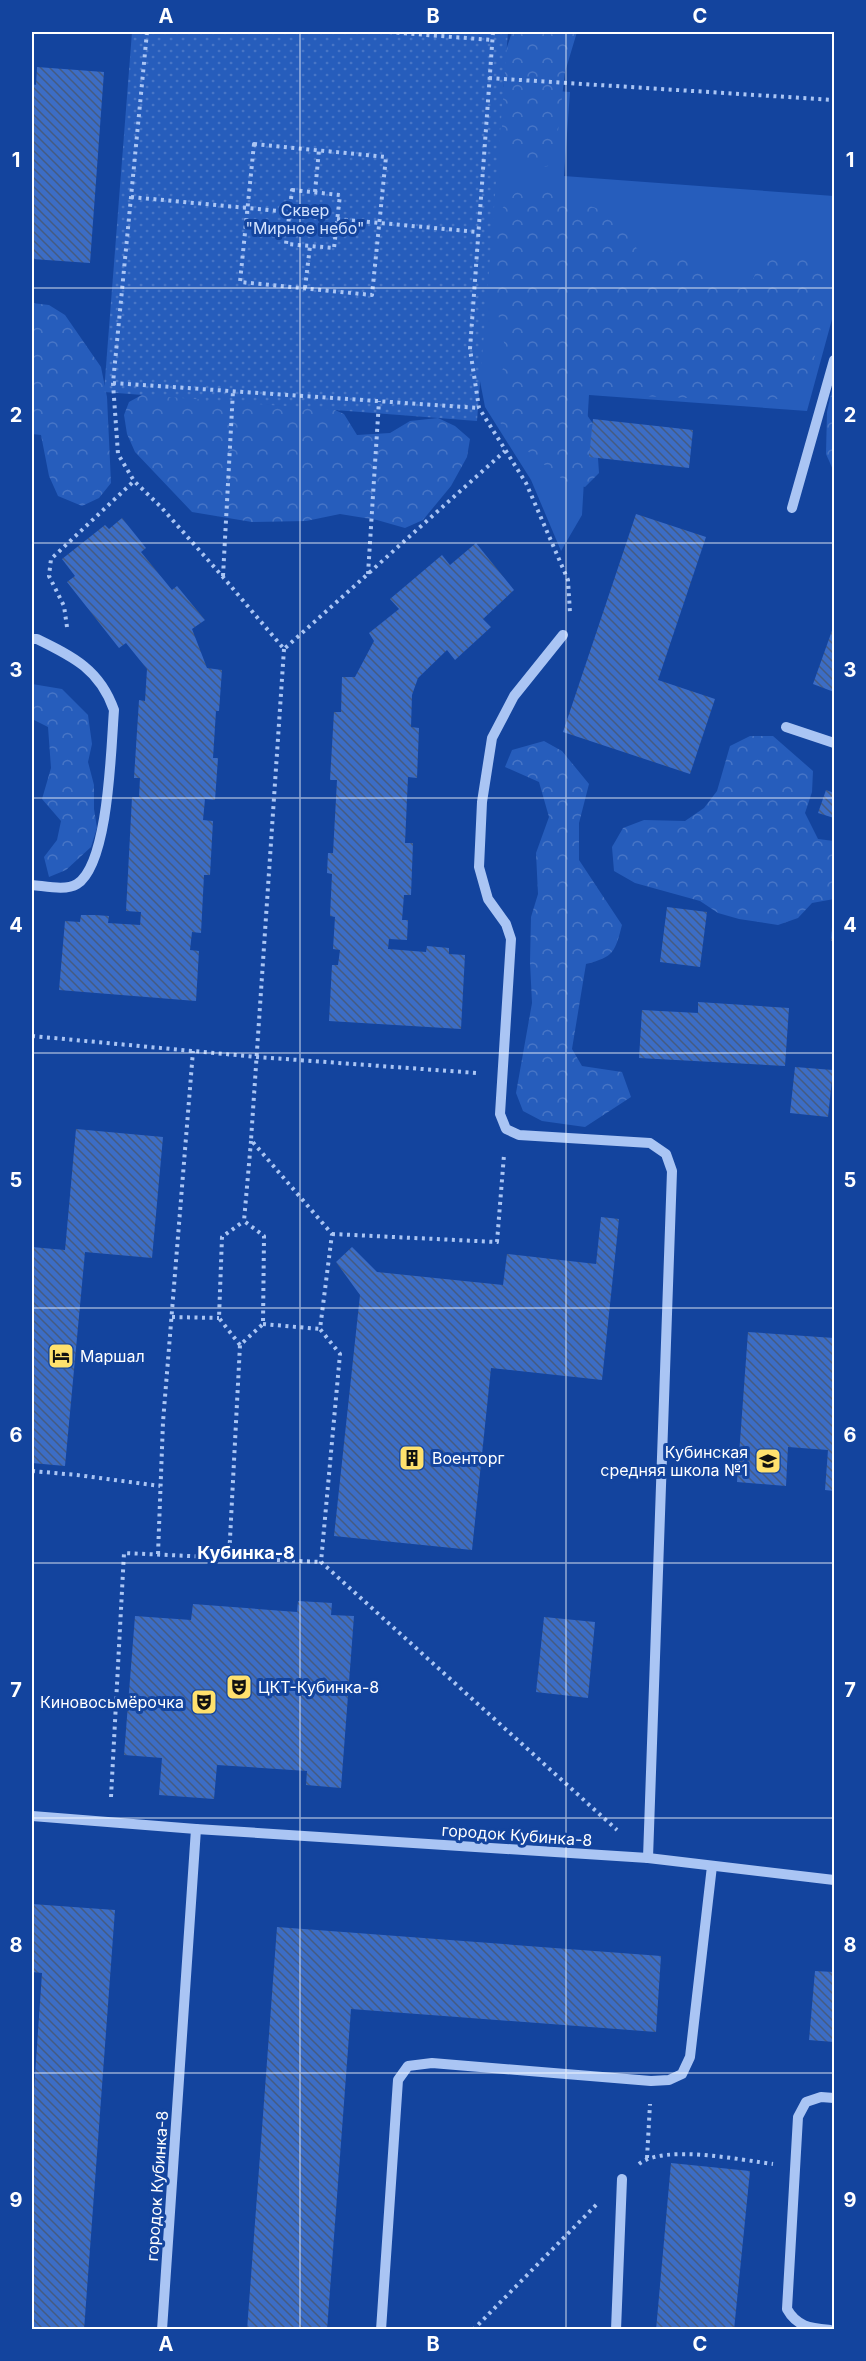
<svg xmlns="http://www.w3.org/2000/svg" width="866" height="2361" viewBox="0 0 866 2361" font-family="Inter,sans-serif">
<defs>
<pattern id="forest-crowns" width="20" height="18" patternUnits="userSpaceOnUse" patternTransform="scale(1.5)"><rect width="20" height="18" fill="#265dbc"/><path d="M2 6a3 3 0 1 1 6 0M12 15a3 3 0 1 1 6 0" fill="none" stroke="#4775c6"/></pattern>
<pattern id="park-dots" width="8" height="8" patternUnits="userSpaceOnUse" patternTransform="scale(1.5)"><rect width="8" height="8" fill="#265dbc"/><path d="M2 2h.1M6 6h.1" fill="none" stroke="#4775c6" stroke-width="1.8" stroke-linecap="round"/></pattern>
<pattern id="building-back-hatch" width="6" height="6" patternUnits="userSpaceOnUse" patternTransform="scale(1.5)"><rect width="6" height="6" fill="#3c6dc5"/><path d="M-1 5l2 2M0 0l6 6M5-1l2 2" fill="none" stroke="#455b82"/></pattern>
</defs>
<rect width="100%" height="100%" fill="#13449e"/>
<!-- grass -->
<polygon fill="#265dbc" points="493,86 570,92 564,176 834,196 834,312 807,411 589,395 582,515 561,551 531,480 485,407 473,345"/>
<!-- forest -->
<g fill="url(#forest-crowns)">
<polygon points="512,32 577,32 565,72 554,165 537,168 512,163 502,128 505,53"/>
<path d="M519 188 549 189 566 198 620 216C627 234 632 248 649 258L667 251 686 255 700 267 711 285 729 292 751 285 757 269 784 252 804 254 821 265 828 283 818 345 810 374 800 390 779 399 736 400 639 396 595 385 577 387 580 405 596 428 599 473 585 487 567 483 515 441 502 428 493 396 507 357 493 289V228L500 211Z"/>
<polygon points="32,303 49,305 65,315 101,367 107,397 111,483 99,498 82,506 58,496 49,476 41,435 32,434"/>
<polygon points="834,380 834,472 826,454 827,412"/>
<polygon points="147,392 166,392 274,405 326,406 344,414 357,435 390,433 410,421 438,418 455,426 470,439 467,457 451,486 423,520 405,528 377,520 340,514 306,521 252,522 192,512 135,452 127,434 124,415 129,402"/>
<polygon points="32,684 62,689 88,715 92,744 88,762 94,785 94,809 97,828 91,847 66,870 49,877 44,857 57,840 61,821 42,799 51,768 48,727 32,719"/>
<polygon points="750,736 773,736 813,771 812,792 805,813 818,839 834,841 834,899 812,903 798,918 778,925 739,919 718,913 700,901 635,883 614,871 612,847 623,828 644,820 685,821 704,808 717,791 730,746"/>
<path d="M544 741 562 751 589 784 579 823V860L622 925C615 952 614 957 586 964L572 1049 582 1066 622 1072 631 1097 585 1127 542 1121 523 1111 516 1093 532 1003 530 962 531 917 538 894 536 853 549 817 539 782 505 767 512 750Z"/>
</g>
<!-- park -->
<polygon fill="url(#park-dots)" points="132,32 508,32 477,421 104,392"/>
<!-- building -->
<g fill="url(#building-back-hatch)">
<polygon points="37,67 104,72 90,263 32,259 32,84 36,85"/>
<polygon points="593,419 693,430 689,468 589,457"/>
<polygon points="636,514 706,537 658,680 715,699 690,774 563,732"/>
<polygon points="122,518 146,548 141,552 172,590 177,586 205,620 192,629 207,668 222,670 219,711 216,711 213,758 218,758 215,800 205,799 203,820 213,821 210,875 204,875 201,933 192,932 190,950 199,951 196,1001 59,990 65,921 80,922 81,915 95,915 109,916 108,923 140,925 141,912 126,911 132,797 139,797 140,778 134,778 139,700 145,701 147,669 126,643 119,648 67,582 75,576 62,559 105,525 109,529"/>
<polygon points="476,543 514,590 483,619 491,627 455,660 447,650 418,678 412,695 411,727 419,728 417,778 408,777 405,843 413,843 411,895 404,895 402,920 408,920 407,940 389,939 388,949 426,952 427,946 449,948 449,954 465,955 461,1029 329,1021 332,965 338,965 340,950 333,949 335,917 330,916 332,874 327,873 328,853 333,853 337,780 330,780 334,712 341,712 342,677 355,677 374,641 369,633 399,609 390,599 442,555 450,565"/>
<polygon points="834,625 834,692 813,684"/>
<polygon points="826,790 834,793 834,818 818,813"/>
<polygon points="667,907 707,912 700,967 660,962"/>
<polygon points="833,913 834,913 834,941 831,941"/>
<polygon points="698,1002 789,1008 785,1066 639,1058 642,1010 698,1013"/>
<polygon points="795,1067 833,1070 828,1117 790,1113"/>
<polygon points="76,1129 163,1137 152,1258 85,1252 65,1466 32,1463 32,1247 65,1250"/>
<polygon points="601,1217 619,1219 602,1380 491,1368 472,1550 334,1536 360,1295 336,1262 352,1247 377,1272 503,1285 507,1254 596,1264"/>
<polygon points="748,1332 834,1338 834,1491 825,1490 828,1450 788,1447 786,1486 737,1482"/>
<polygon points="298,1601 332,1603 331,1615 354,1616 341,1788 306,1785 307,1771 217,1765 214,1799 159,1795 162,1758 124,1755 135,1616 191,1620 193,1604 297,1612"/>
<polygon points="544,1617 595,1622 588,1698 536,1692"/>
<polygon points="32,1904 115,1910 84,2330 32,2330 32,2119 42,1973 32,1972"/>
<polygon points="277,1927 661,1956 656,2032 351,2009 327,2330 247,2330"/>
<polygon points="815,1971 834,1972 834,2042 809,2040"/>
<polygon points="671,2163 750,2171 734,2330 656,2330"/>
</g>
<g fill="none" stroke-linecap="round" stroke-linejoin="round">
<!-- path -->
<g stroke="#aac5f4" stroke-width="4" stroke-dasharray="3 4.5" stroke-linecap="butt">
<polyline points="147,32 113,383 118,454 134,481 161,507 223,577 284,649 505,451"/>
<polyline points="389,32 492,40"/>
<polyline points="493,32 470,349 479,408 526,483 568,580 570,613"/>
<polyline points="489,78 834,100"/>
<polygon points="254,144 386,157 372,295 240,282"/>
<polygon points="292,190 340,195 334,248 286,244"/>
<polyline points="315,192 319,150"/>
<polyline points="131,197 290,212"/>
<polyline points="337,219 478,232"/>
<polyline points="305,288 310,246"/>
<polyline points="113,383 479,408"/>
<polyline points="368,574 379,401"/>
<polyline points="223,576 233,391"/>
<polyline points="67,627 64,606 49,576 51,559 134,481"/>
<polyline points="284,649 251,1140 332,1234 320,1329 340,1354 321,1562 617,1830"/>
<polyline points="32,1036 257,1057 477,1073"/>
<polyline points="332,1234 497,1242 504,1155"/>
<polyline points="172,1317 219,1318"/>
<polyline points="263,1324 320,1329"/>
<polyline points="240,1345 219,1318 222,1237 244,1221"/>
<polyline points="32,1471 77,1475 160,1486"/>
<polyline points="158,1554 163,1422 193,1051"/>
<polyline points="229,1558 240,1345 263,1324 264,1236 244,1221 251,1141"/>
<polyline points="111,1797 124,1553 321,1562"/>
<polyline points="647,2158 650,2104"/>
<path d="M639 2164C664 2144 741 2160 773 2164"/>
<polyline points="473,2330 597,2204"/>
</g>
<!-- minor -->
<g stroke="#aac5f4" stroke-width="10">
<polyline points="792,508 834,360"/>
<polyline points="563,635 514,696 492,738 482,802 479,867 488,899 506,924 511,939 500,1114 506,1129 519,1135 650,1143 666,1154 672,1171 648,1858"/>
<path d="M32 639H37C74 657 100 670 114 710 111 747 109 864 77 884 66 891 45 886 32 885"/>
<polyline points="786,727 834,743"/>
<polyline points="32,1816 196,1829 648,1858 834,1880"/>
<polyline points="162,2330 196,1829"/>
<polyline points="381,2330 398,2080 408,2066 432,2063 651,2081 669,2080 682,2074 690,2057 712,1866"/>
<polyline points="616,2330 622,2179"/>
<path d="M830 2330C811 2328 797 2327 787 2309L798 2117 806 2102 821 2097 834 2098"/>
</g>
</g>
<!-- grid -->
<path fill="none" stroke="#fff" stroke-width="1.5" stroke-opacity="0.55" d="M300 32V2330M566 32V2330M32 288H834M32 543H834M32 798H834M32 1053H834M32 1308H834M32 1563H834M32 1818H834M32 2073H834"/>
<!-- icons -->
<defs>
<g id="hotel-square" transform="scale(1.35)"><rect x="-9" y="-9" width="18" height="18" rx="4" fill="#ffe16d" stroke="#13449e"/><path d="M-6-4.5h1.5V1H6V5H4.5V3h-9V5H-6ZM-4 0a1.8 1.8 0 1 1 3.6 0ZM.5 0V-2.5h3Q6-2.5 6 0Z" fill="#111"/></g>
<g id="building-square" transform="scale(1.35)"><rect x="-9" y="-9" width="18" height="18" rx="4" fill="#ffe16d" stroke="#13449e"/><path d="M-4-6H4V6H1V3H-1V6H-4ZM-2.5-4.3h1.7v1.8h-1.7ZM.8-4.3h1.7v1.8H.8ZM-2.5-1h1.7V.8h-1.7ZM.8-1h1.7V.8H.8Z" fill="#111"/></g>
<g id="school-square" transform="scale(1.35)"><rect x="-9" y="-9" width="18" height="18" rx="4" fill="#ffe16d" stroke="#13449e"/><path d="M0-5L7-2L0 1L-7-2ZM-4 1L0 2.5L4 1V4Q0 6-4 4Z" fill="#111"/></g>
<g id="theatre-square" transform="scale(1.35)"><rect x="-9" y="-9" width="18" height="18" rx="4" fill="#ffe16d" stroke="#13449e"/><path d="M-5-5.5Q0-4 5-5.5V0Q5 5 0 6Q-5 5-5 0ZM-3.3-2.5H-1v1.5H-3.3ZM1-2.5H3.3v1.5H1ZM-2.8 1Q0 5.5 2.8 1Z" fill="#111"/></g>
</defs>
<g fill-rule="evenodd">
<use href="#hotel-square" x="61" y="1356"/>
<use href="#building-square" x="412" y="1458"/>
<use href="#school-square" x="768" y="1461"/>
<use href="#theatre-square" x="239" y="1687"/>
<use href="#theatre-square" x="204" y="1702"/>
</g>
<g text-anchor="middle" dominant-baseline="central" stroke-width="6" stroke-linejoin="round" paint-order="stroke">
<!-- park labels -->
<g font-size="16" fill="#d2e2fe" stroke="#13449e">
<text x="305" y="210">Сквер<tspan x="305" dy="18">"Мирное небо"</tspan></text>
</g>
<!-- poi labels -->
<g font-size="16" fill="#fff" stroke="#13449e" text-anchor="start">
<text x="80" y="1356">Маршал</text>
<text x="748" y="1452" text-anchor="end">Кубинская<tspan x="748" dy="18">средняя школа №1</tspan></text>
<text x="432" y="1458">Военторг</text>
<text x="258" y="1687">ЦКТ-Кубинка-8</text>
<text x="184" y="1702" text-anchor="end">Киновосьмёрочка</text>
</g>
<!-- street labels -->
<g font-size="16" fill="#fff" stroke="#13449e">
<text transform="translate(517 1835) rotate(4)">городок Кубинка-8</text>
<text transform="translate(157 2186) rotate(-86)">городок Кубинка-8</text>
</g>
<!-- neighbourhood labels -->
<g font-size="18" font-weight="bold" fill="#fff" stroke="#13449e">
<text x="246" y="1552">Кубинка-8</text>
</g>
</g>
<!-- border -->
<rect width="866" height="2361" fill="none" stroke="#13449e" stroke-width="66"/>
<rect x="33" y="33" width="800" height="2295" fill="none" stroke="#fff" stroke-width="2"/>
<g font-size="20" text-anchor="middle" font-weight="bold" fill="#fff">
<text x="166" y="23">A</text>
<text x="433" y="23">B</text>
<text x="700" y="23">C</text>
<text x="16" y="167">1</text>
<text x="850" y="167">1</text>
<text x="16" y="422">2</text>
<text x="850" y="422">2</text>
<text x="16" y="677">3</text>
<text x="850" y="677">3</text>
<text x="16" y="932">4</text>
<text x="850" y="932">4</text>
<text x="16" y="1187">5</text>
<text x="850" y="1187">5</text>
<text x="16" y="1442">6</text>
<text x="850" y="1442">6</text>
<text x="16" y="1697">7</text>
<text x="850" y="1697">7</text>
<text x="16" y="1952">8</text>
<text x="850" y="1952">8</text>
<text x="16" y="2207">9</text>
<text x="850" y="2207">9</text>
<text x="166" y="2351">A</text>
<text x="433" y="2351">B</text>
<text x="700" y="2351">C</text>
</g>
</svg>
